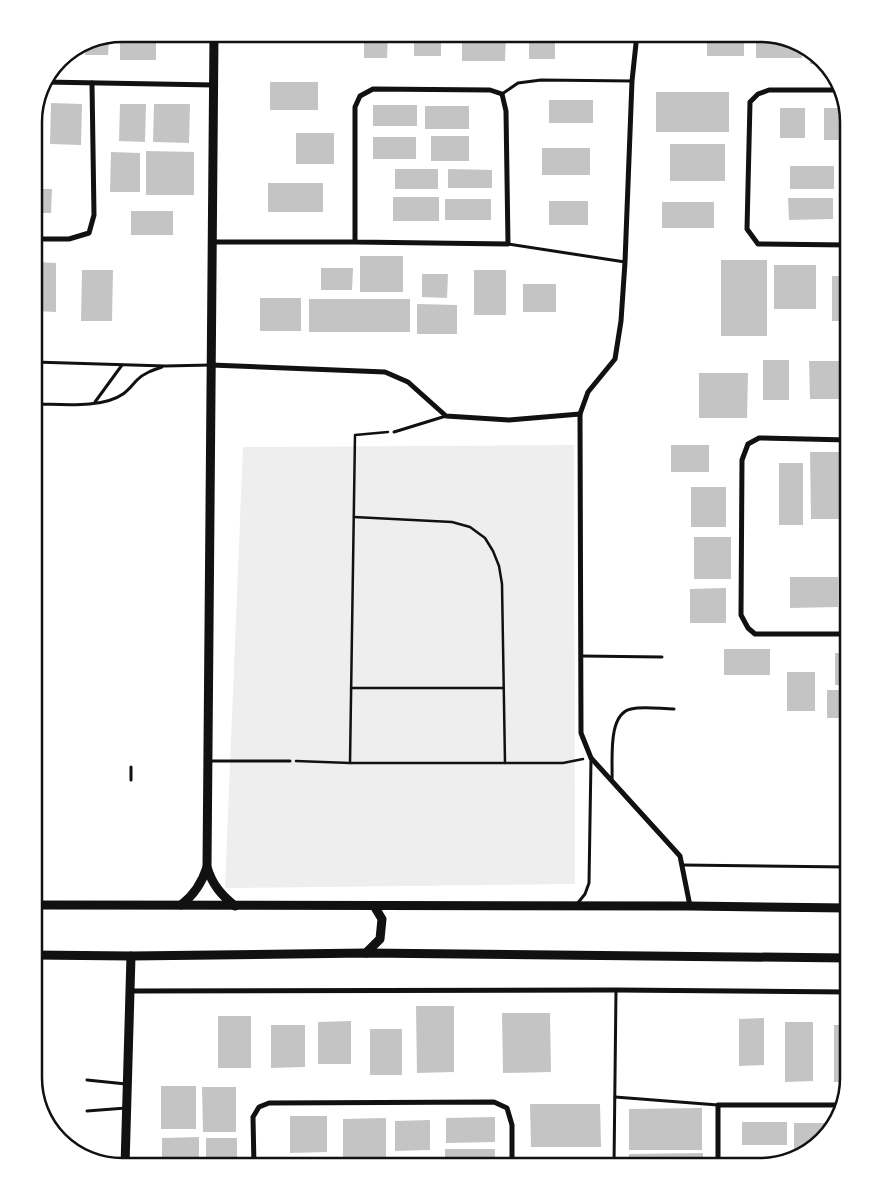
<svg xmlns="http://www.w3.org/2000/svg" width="882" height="1200" viewBox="0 0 882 1200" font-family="Cabin,sans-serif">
<rect width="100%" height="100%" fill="#fff"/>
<!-- green -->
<polygon fill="#eee" points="574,445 575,884 225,888 243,447"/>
<!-- building -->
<g fill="#c4c4c4">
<polygon points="364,34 388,34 387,58 364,58"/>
<rect x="414" y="34" width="27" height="22"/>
<polygon points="462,34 506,34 505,61 462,61"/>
<rect x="529" y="34" width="26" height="25"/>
<rect x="707" y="34" width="37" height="22"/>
<polygon points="756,34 765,34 802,45 802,58 756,58"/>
<polygon points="109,39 108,55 85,55 85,48"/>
<polygon points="120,39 156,40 156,60 120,60"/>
<polygon points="810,51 823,64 810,64"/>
<rect x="270" y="82" width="48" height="28"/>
<rect x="656" y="92" width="73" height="40"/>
<rect x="549" y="100" width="44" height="23"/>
<polygon points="51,103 82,104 81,145 50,144"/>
<polygon points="120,104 146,104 145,142 119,141"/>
<polygon points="154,104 190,104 189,143 153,142"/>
<rect x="373" y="105" width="44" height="21"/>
<rect x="425" y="106" width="44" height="23"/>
<rect x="780" y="108" width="25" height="30"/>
<polygon points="824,108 845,108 848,122 848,140 824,140"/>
<rect x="296" y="133" width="38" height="31"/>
<rect x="431" y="136" width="38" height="25"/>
<rect x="373" y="137" width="43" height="22"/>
<rect x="670" y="144" width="55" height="37"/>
<rect x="542" y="148" width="48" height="27"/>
<polygon points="146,151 194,152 194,195 146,195"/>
<polygon points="111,152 140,153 140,192 110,192"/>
<rect x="790" y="166" width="44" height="23"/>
<rect x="395" y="169" width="43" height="20"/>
<polygon points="448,169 492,170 492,188 448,188"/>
<rect x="268" y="183" width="55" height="29"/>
<polygon points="34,189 52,189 51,213 34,213"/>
<rect x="393" y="197" width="46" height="24"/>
<polygon points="788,198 833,198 833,219 789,220"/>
<rect x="445" y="199" width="46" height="21"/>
<rect x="549" y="201" width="39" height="24"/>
<rect x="662" y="202" width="52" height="26"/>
<rect x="131" y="211" width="42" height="24"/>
<rect x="360" y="256" width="43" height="36"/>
<rect x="721" y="260" width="46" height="76"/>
<polygon points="34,262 56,263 56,312 34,311"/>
<rect x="774" y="265" width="42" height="44"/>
<polygon points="321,268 353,268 352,290 321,290"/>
<polygon points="82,270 113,270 112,321 81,321"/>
<rect x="474" y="270" width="32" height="45"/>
<polygon points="422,274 448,274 447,298 422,297"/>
<rect x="832" y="276" width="16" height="45"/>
<rect x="523" y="284" width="33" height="28"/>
<rect x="260" y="298" width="41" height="33"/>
<rect x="309" y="299" width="101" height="33"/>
<polygon points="417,304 457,305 457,334 417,334"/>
<rect x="763" y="360" width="26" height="40"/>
<polygon points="809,361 841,361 840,399 810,399"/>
<polygon points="699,373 748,373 747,418 699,418"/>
<rect x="671" y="445" width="38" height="27"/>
<polygon points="810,452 848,452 848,519 811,519"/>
<rect x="779" y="463" width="24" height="62"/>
<rect x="691" y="487" width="35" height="40"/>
<rect x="694" y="537" width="37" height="42"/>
<polygon points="790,577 838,577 838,607 790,608"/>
<polygon points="726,588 726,623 690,623 690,589"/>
<rect x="724" y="649" width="46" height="26"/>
<rect x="835" y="653" width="13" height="32"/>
<rect x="787" y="672" width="28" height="39"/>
<rect x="827" y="690" width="21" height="28"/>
<polygon points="416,1006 454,1006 454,1072 417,1073"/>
<polygon points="502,1013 550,1013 551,1072 503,1073"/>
<rect x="218" y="1016" width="33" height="52"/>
<polygon points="764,1018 764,1065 739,1066 739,1019"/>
<polygon points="351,1021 351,1064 318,1064 318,1022"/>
<polygon points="785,1022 813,1022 813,1081 785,1082"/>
<polygon points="271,1025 305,1025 305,1067 271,1068"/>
<polygon points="834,1025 848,1025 847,1082 834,1082"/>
<rect x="370" y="1029" width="32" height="46"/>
<rect x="161" y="1086" width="35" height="43"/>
<polygon points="202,1087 236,1087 236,1132 203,1132"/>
<polygon points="530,1104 600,1104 601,1147 531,1147"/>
<polygon points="702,1108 702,1150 629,1150 629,1109"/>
<polygon points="290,1116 327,1116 327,1152 290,1153"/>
<polygon points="495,1117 495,1142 446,1143 446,1118"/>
<polygon points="386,1118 386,1166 343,1166 343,1119"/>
<polygon points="430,1120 430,1150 395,1151 395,1121"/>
<rect x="742" y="1122" width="45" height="23"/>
<polygon points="794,1123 836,1123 804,1154 794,1157"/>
<polygon points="199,1137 199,1166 162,1166 162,1138"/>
<rect x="206" y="1138" width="31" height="28"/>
<rect x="445" y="1149" width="50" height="17"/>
<polygon points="703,1153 703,1166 629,1166 629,1154"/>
<polygon points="554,1163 597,1163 598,1166 554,1166"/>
</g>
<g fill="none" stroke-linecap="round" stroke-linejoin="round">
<!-- path -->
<g stroke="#111" stroke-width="2.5">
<polyline points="354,517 452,522 470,527 485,538 493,551 499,566 502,584 505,763"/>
<polyline points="351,688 503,688"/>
<polyline points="296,761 350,763 563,763 583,759"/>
<polyline points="350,763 355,435 388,432"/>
</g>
<!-- service -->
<g stroke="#111" stroke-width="3">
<polyline points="502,94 518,83 541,80 632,81"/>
<polyline points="508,244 625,262"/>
<polyline points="34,362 165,366 211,365"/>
<polyline points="95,402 122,365"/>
<path d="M34 404C60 404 102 409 123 394 129 390 133 384 137 380 144 373 153 370 162 367"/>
<polyline points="394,432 446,416"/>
<polyline points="581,656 662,657"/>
<polyline points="208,761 290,761"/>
<polyline points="131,780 131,767"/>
<path d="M612 780C613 761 607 714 631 709 644 706 661 709 674 709"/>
<polyline points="683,865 848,867"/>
<polyline points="577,904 585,894 589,883 591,759"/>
<polyline points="87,1080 126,1084"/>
<polyline points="615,1097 718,1105"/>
<polyline points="87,1111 126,1108"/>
<polyline points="614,1166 616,990"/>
</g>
<!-- minor -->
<g stroke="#111" stroke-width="5">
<polyline points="637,34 632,81 625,262 621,321 615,359 588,392 580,414 581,733 591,758 680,856 690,906"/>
<polyline points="44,82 214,85"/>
<polyline points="840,90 769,90 758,94 750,102 747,229 758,244 848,245"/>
<polyline points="34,239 69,239 89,233 94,215 92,83"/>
<polyline points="212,242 355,242 508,244 506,111 502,94 490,90 373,89 360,96 355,107 355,242"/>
<polyline points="211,365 385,372 408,382 446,416 509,420 580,414"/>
<polyline points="848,634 755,634 748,628 741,615 742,460 748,444 759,438 848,440"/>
<polyline points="130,991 616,990 848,992"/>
<polyline points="254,1166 253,1117 259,1107 269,1103 494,1102 507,1108 512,1125 512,1166"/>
<polyline points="718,1166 718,1105 841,1105"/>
</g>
<!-- tertiary -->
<g stroke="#111" stroke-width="9">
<path d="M207 867C212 884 221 895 235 906"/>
<polyline points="34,905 690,906 848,908"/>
<path d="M181 905C194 895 202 883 207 867L214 34"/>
<polyline points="366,953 380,939 382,919 374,906"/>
<polyline points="34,955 131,956 366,953 848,958"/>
<polyline points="125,1166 131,956"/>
</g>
</g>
<!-- crop -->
<path d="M0 0H882V1200H0ZM122 42H760A80 80 0 0 1 840 122V1078A80 80 0 0 1 760 1158H122A80 80 0 0 1 42 1078V122A80 80 0 0 1 122 42Z" fill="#fff" fill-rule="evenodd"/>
<path fill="none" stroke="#111" stroke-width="2.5" d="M122 42H760A80 80 0 0 1 840 122V1078A80 80 0 0 1 760 1158H122A80 80 0 0 1 42 1078V122A80 80 0 0 1 122 42Z"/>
</svg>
